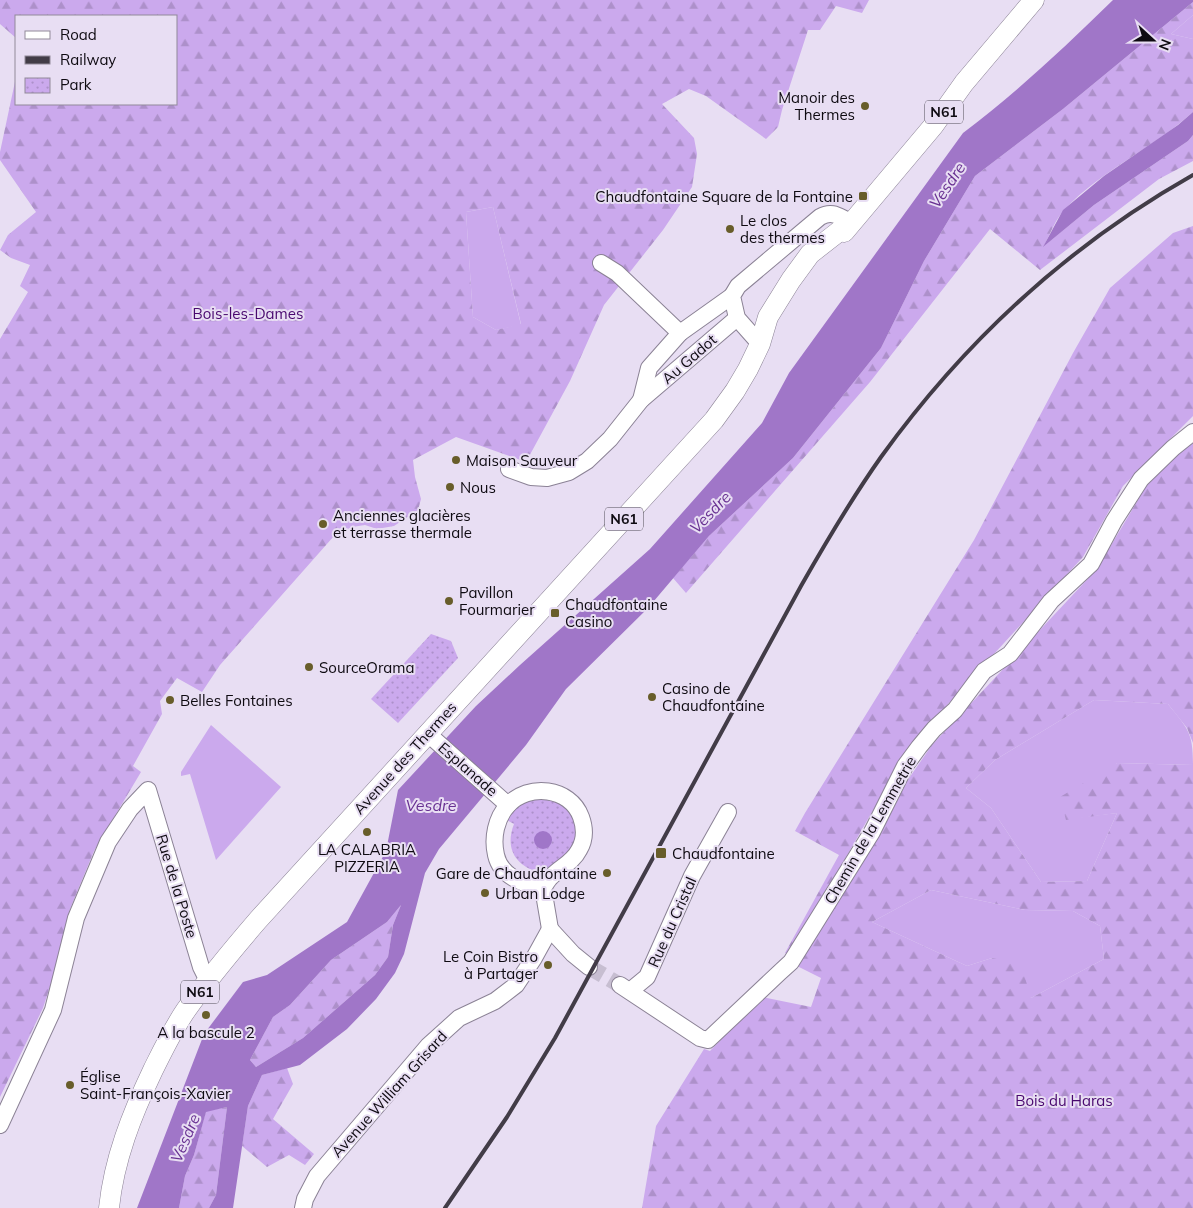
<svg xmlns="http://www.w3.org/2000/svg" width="1193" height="1208" viewBox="0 0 1193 1208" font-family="Mulish,sans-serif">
<defs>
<pattern id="forest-firs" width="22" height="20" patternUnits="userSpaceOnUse" patternTransform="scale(1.25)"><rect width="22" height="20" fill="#cba9ed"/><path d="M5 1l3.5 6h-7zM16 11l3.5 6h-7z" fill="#ad90ca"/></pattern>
<pattern id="park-dots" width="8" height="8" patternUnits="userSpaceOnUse" patternTransform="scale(1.25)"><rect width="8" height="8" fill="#cba9ed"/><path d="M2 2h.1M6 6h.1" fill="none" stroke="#ad90ca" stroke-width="1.8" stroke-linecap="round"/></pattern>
</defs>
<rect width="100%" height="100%" fill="#e8def3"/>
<!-- grass -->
<g fill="#cba9ed">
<polygon points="1193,15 1193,39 1171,34"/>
<polygon points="493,207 521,325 496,330 473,317 466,212"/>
<path d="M1094 700 1168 704C1188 729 1193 732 1193 765L1117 763 1066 819 1117 813 1087 881 1041 882 991 808 966 788 995 760Z"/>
<polygon points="211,725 281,787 216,860 190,774 181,776 181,772"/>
<polygon points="931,890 1025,910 1073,911 1100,926 1104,959 1031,998 992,958 967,966 872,922"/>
</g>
<!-- forest -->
<g fill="url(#forest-firs)" fill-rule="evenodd">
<path d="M0 0H869L862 13 836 6 820 30H808L782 110 778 127 766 139 706 96 689 89 662 104 694 138 697 154 692 187 663 230 604 305 570 381 526 462 456 437 413 460 415 477 421 499 418 510 394 526 377 529 365 525 352 527 334 536 220 665 202 692 177 678 160 701 162 714 133 766 141 772 94 851 70 909 57 965 43 1008 0 1097V339L28 292 20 286 30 265 11 258 0 250 8 235 36 212 0 160V152L16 77V104H176V16H16V38L0 24ZM493 207 521 324 496 330 473 317 466 212Z"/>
<path d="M1193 2V15L1171 34 1193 39V112C1153 148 1102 170 1065 209 1056 218 1050 234 1044 246L1094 205 1188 141 1193 135V161L1159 179 1040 270 990 229 870 382 686 593 673 578 709 536 793 458 881 348 924 261 975 176 1063 109Z"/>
<polygon points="1193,226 1193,416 1123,486 1083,557 928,726 903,758 790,955 785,953 839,855 795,831 805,813 974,540 1073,353 1110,288 1173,233"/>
<path d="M1193 443V743L1187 728 1168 704 1094 700 995 760 966 788 991 808 1041 882 1087 881 1117 813 1066 820 1060 797 1117 763 1193 765V1208H642L656 1126 704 1049 710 1051 762 997 811 1007 821 978 795 965 898 794 932 745 1097 569 1148 483 1177 455ZM931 890 1025 910 1073 911 1100 926 1104 959 1031 998 1021 964 992 958 967 966 872 922Z"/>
<polygon points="401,905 393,925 388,957 375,975 303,1038 256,1067 250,1060 273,1017 290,1005 331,960 387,922"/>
<polygon points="287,1068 293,1084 273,1119 314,1154 305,1165 289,1155 267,1167 242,1146 248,1106 262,1075"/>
<polygon points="227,1107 216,1195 209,1208 179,1208 185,1176 194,1155 206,1111"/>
</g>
<!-- park -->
<g fill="url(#park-dots)">
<polygon points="431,634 451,641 458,658 398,723 371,699"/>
<path d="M555 796 579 823 576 848 543 878 536 881 538 872C514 865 505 847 514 824L503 818 524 798Z"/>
</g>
<!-- water -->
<g fill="#a076c8" fill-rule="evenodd">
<path d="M1113 0H1193V2L1063 109 975 176 924 261 881 348 793 458 709 536 648 608 566 689 526 745 439 849 425 873 404 954 395 973 376 999 347 1029 300 1065 262 1075 248 1106 233 1208H209L216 1195 227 1107 206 1112 194 1155 185 1176 179 1208H137L204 1034 243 982 267 975 347 922 386 851 398 790 476 706 520 665 650 549 762 423 789 373 963 133C1016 93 1065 47 1113 0ZM401 905 393 925 388 957 375 975 303 1038 256 1067 250 1060 273 1017 290 1005 331 960 387 922Z"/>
<polygon points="1193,112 1193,135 1188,141 1094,205 1043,247 1063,210 1104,176 1178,125"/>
<circle cx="543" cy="840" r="9"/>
</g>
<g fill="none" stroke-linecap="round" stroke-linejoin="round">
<!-- minor-tunnel -->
<polyline stroke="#c7bed1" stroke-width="16" stroke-dasharray="16 8" stroke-linecap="butt" points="589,967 620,985"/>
<!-- minor casing -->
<g stroke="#8b8295" stroke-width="18">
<g id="minor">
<polyline points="601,263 617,273 680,333"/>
<path d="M760 344 737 318 732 296 738 286 820 217C833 210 839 217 851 222"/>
<polyline points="641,400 649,368 680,333 732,296"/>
<polyline points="509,469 531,477 547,478 569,472 587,461 610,439 641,400 737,318"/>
<polyline points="427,733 508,805"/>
<path d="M543 888C523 884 501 877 496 855 492 838 496 818 508 805 528 783 570 787 581 817 585 828 585 840 579 850 573 862 561 867 552 876 548 879 546 884 543 888L550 929"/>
<polyline points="550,929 573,954 589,967"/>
<polyline points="620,985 700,1038 708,1040 779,973 791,962 872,832 905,766 919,747 934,729 955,710 984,671 1010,654 1051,601 1091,564 1114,521 1141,479 1173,448 1193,432"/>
<polyline points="630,991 647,977 692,876 728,812"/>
<polyline points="0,1125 53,1010 76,918 108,842 130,809 148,790 201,967 208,981"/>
<polyline points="303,1208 305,1199 317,1176 428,1046 459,1018 495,1001 516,985 534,958 550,929"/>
</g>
</g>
<!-- major casing -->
<g stroke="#8b8295" stroke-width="21">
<g id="major">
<polyline points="844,232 934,125 964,83 1034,0"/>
<path d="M109 1208C114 1159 132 1114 153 1070 163 1050 173 1029 186 1010 208 979 233 949 258 920L714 420 735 391 748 369 760 344 768 317 791 280 810 254 851 222"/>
</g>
</g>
<!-- minor -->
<use href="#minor" stroke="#fff" stroke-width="16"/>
<!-- major -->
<use href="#major" stroke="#fff" stroke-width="20"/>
<!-- rail -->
<path stroke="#423c47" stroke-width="4" d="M445 1208 507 1117 555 1038 801 586C826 542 852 498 881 457 964 342 1069 245 1193 175"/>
</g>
<!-- markers -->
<g fill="#685d2a" stroke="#e8def3" stroke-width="2">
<circle cx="865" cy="106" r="5"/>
<rect x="858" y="191" width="10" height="10" rx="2.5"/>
<circle cx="730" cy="229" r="5"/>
<circle cx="456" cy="460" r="5"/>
<circle cx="450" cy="487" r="5"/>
<circle cx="323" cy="524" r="5"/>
<circle cx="449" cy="601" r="5"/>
<rect x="550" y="608" width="10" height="10" rx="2.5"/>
<circle cx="309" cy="667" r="5"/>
<circle cx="652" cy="697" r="5"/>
<circle cx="170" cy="700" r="5"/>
<circle cx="367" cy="832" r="5"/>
<rect x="655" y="847" width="12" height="12" rx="2.5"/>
<circle cx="607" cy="873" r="5"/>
<circle cx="485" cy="893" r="5"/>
<circle cx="548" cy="965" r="5"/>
<circle cx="206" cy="1015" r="5"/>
<circle cx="70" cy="1085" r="5"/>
</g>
<g text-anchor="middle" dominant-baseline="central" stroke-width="4" stroke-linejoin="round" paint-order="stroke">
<!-- shield labels -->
<g fill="#e8def3" stroke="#4f4a55" stroke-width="1">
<rect x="925" y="100.5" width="38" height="23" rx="4"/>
<rect x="605" y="507.5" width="38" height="23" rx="4"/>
<rect x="181" y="980.5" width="38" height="23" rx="4"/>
</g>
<g font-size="14" font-weight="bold" fill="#0e0a11">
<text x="944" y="112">N61</text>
<text x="624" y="519">N61</text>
<text x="200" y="992">N61</text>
</g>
<!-- poi labels -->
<g font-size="15" fill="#0e0a11" stroke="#e8def3" text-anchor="start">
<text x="855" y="97" text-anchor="end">Manoir des<tspan x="855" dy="17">Thermes</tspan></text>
<text x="853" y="196" text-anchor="end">Chaudfontaine Square de la Fontaine</text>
<text x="740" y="220">Le clos<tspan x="740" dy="17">des thermes</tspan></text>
<text x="466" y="460">Maison Sauveur</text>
<text x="460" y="487">Nous</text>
<text x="333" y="515">Anciennes glacières<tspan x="333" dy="17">et terrasse thermale</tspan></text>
<text x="459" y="592">Pavillon<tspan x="459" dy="17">Fourmarier</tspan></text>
<text x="565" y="604">Chaudfontaine<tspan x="565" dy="17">Casino</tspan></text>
<text x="319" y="667">SourceOrama</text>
<text x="662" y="688">Casino de<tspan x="662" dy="17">Chaudfontaine</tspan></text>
<text x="180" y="700">Belles Fontaines</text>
<text x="367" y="849" text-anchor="middle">LA CALABRIA<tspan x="367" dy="17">PIZZERIA</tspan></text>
<text x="672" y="853">Chaudfontaine</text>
<text x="597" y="873" text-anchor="end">Gare de Chaudfontaine</text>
<text x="495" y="893">Urban Lodge</text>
<text x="538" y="956" text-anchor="end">Le Coin Bistro<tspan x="538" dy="17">à Partager</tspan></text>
<text x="206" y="1032" text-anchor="middle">A la bascule 2</text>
<text x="80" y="1076">Église<tspan x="80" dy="17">Saint-François-Xavier</tspan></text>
</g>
<!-- park labels -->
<g font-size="15" fill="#49086f" stroke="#e8def3">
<text x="248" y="313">Bois-les-Dames</text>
<text x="1064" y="1100">Bois du Haras</text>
</g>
<!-- street labels -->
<g font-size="15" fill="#0e0a11" stroke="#e8def3">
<text transform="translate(689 359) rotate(-41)">Au Gadot</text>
<text transform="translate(405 758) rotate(-48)">Avenue des Thermes</text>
<text transform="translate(468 769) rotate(41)">Esplanade</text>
<text transform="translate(870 830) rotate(-60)">Chemin de la Lemmetrie</text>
<text transform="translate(177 886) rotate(73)">Rue de la Poste</text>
<text transform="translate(672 922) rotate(-66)">Rue du Cristal</text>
<text transform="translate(389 1094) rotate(-48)">Avenue William Grisard</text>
</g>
<!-- water labels -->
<g font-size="16" font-style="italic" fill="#683192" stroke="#e8def3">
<text transform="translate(947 185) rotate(-56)">Vesdre</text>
<text transform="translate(710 512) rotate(-46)">Vesdre</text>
<text x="431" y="805">Vesdre</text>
<text transform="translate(185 1138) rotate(-67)">Vesdre</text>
</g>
</g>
<!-- legend -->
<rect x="15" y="15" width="162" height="90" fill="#e8def3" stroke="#918999"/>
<rect x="25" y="31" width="25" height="8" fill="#ffffff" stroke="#918999"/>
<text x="60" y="40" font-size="15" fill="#0e0a11">Road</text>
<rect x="25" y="56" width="25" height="8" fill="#423c47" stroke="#918999"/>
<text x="60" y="65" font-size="15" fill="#0e0a11">Railway</text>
<rect x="25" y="78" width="25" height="15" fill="url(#park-dots)" stroke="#918999"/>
<text x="60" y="90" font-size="15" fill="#0e0a11">Park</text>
<!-- north arrow -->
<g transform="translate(1153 40) rotate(111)" stroke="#e8def3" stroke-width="4" paint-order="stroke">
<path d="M0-4L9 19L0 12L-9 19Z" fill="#0e0a11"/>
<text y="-8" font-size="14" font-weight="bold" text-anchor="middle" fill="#0e0a11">N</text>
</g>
</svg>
